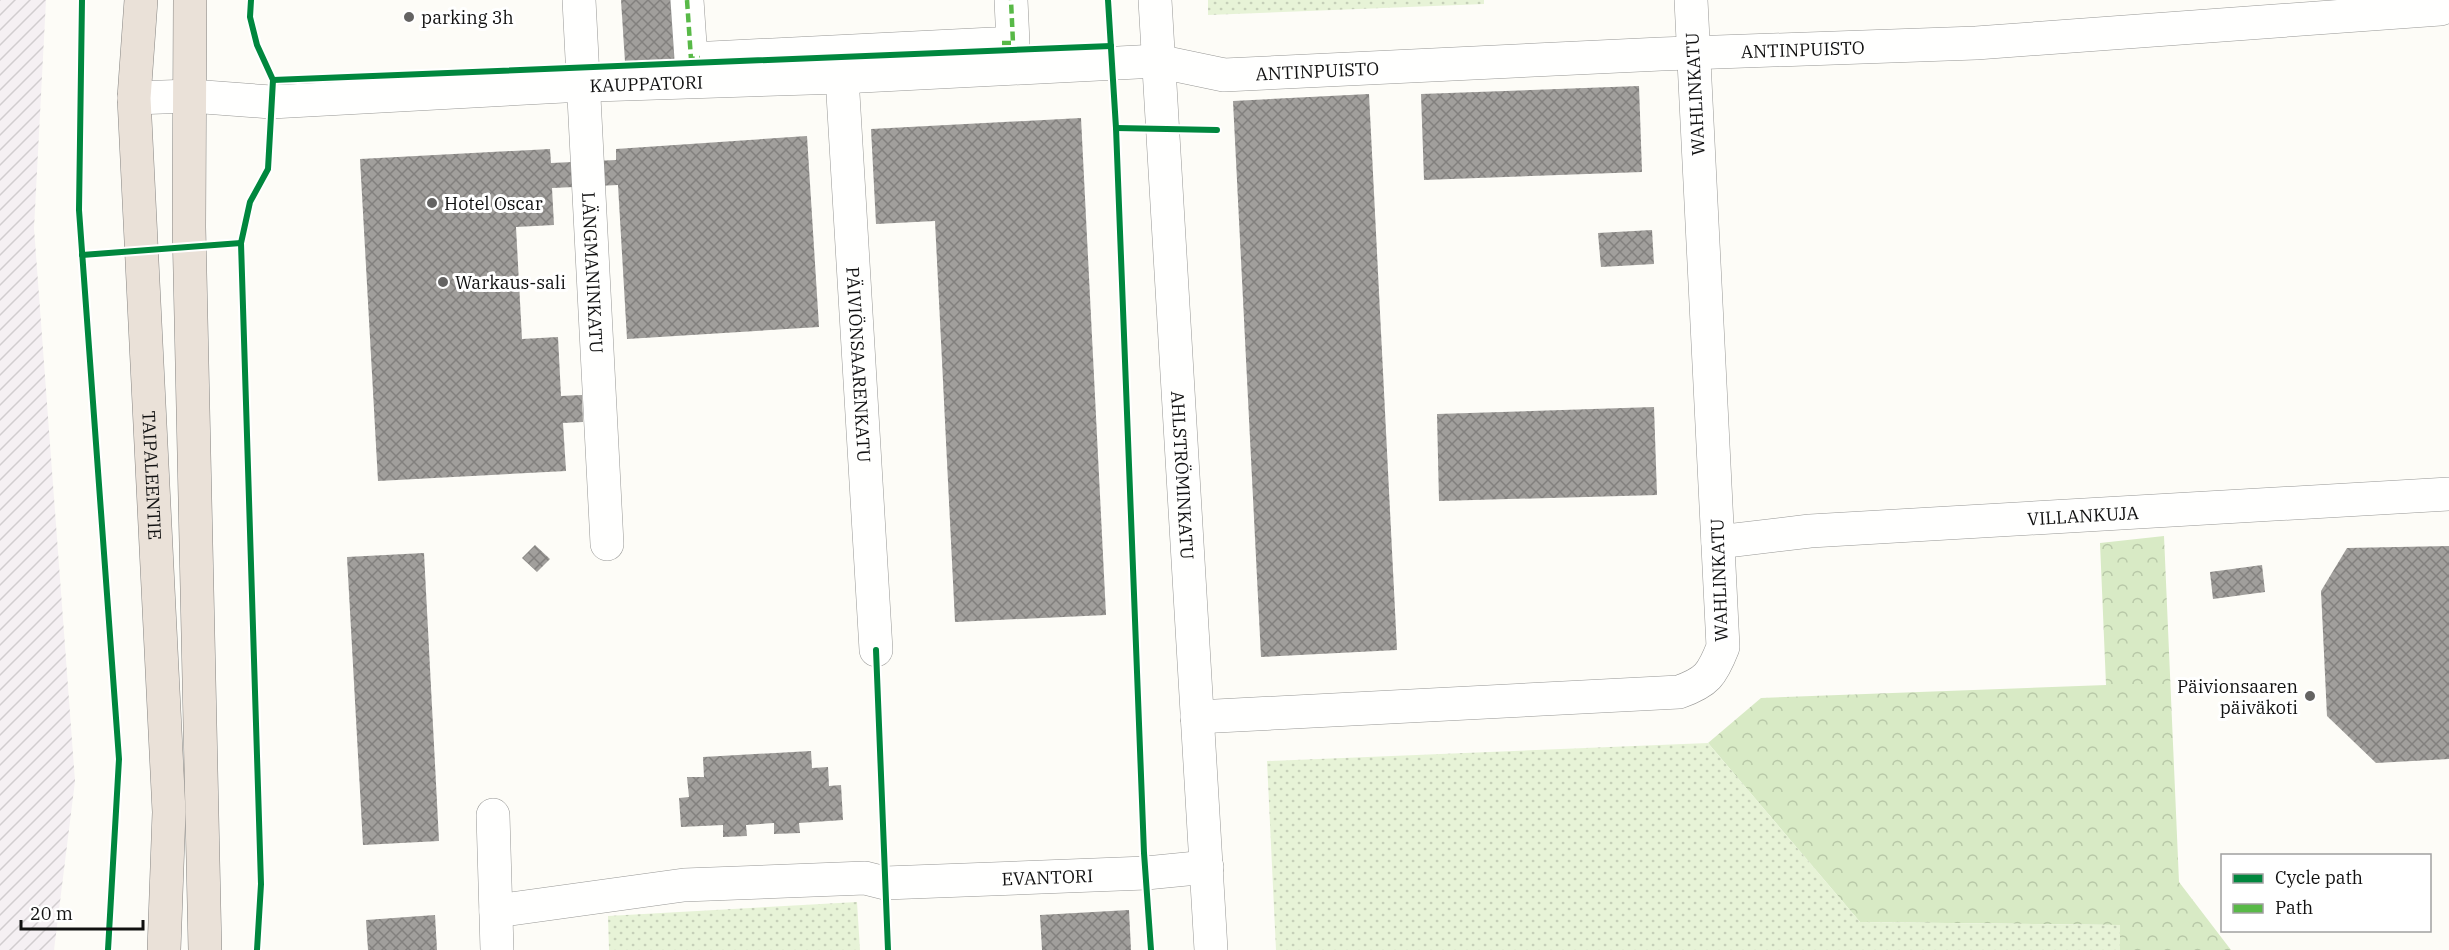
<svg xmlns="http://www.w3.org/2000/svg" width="2449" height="950" viewBox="0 0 2449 950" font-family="'IBM Plex Serif',serif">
<defs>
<pattern id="industrial-furrows" width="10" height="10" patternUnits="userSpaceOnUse" patternTransform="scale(1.5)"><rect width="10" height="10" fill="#f5f0f3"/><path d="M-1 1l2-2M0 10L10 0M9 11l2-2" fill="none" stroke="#d1cdcf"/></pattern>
<pattern id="forest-crowns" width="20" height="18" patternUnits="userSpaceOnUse" patternTransform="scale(1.5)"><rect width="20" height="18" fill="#d8eac5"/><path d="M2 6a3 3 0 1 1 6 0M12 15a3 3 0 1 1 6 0" fill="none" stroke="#b8c8a8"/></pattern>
<pattern id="park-dots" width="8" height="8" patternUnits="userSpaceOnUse" patternTransform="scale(1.5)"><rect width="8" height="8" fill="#e7f3d7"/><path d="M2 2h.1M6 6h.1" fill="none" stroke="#c5cfb8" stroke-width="1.8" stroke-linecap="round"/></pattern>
<pattern id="building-cross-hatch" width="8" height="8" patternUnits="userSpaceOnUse" patternTransform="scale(1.5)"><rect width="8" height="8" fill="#a19f9c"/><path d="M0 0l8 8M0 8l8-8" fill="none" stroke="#82807e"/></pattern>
</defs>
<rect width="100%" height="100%" fill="#fdfcf7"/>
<!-- industrial -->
<polygon fill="url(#industrial-furrows)" points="0,0 46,0 34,228 75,781 54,950 0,950"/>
<!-- forest -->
<polygon fill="url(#forest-crowns)" points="2164,536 2179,882 2231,950 2120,950 2119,925 1860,922 1708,743 1761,698 2106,685 2100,543"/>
<!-- park -->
<g fill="url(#park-dots)">
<polygon points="1208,0 1484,0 1484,4 1208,15"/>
<polygon points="1708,743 1860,922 2120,925 2120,950 1276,950 1267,761"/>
<polygon points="857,902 860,950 609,950 608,916"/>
</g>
<!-- building -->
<g fill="url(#building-cross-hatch)">
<polygon points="621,0 687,0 691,59 625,62"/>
<polygon points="1639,86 1642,172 1424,180 1421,94"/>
<polygon points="1369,94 1397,650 1261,657 1233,101"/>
<polygon points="1081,118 1106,615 955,622 935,221 876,224 871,129"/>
<polygon points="807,136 819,327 627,339 618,185 552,188 554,225 516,227 522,339 558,337 561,396 582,395 583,422 563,423 566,471 378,481 360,159 550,149 551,163 616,160 616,149"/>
<polygon points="1652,230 1654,264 1601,267 1598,233"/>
<polygon points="1654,407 1657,495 1439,501 1437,414"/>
<polygon points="535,545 550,559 537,572 522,558"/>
<polygon points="2449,546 2449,759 2376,763 2327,716 2321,591 2347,548"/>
<polygon points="424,553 439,841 363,845 347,557"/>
<polygon points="2262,565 2265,592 2213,599 2210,572"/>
<polygon points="811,751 812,768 828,767 829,786 841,785 843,820 799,823 800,833 774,834 774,823 746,825 747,836 723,837 723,825 681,827 679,798 689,797 687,777 704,777 703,757"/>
<polygon points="1129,910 1131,950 1042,950 1040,915"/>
<polygon points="435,915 437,950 368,950 366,920"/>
</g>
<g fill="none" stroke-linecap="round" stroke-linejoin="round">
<!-- minor casing -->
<g stroke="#979795" stroke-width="34">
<g id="minor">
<path id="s1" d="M579 0 607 544"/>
<polyline points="687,0 691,59 1013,43 1011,0"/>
<path id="s2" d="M1155 0 1211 950"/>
<path id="s3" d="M842 77 876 650"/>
<path id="s4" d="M134 98 191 96 271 102 564 86 842 77 1157 61 1224 75 1661 54 1976 43 2440 9 2449 6"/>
<path id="s5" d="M1718 542 1810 531 2449 494"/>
<path d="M1197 717 1679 692C1707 682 1712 675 1723 647L1691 0"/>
<polyline points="493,815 497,950"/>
<path id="s6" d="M496 911 684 885 865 878 885 883 1146 873 1207 867"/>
</g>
</g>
<!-- highway casing -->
<g stroke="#858482" stroke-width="34">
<g id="highway">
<path id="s7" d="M141 0 134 98 169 812 164 950"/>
<polyline points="190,0 189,227 205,950"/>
</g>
</g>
<!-- minor -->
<use href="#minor" stroke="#fffffe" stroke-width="33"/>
<!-- highway -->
<use href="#highway" stroke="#eae1d8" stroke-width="33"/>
<!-- quiet -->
<g stroke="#58b947" stroke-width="4.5" stroke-dasharray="9 4.5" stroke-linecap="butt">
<polyline points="687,0 691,59 700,58"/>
<polyline points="1002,43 1013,43 1011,0"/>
</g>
<!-- cycleway casing -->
<g stroke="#fff" stroke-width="10">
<g id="cycleway">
<polyline points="82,0 79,210 119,759 108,950"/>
<polyline points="251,0 250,17 257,45 273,80 268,169 250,202 241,243 261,884 257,950"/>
<polyline points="1108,0 1116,128 1144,853 1151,950"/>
<polyline points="273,80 1111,46"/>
<polyline points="1116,128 1217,130"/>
<polyline points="82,255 241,243"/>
<polyline points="876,650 888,950"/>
</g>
</g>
<!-- cycleway -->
<use href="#cycleway" stroke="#00873e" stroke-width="6"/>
</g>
<!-- markers -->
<g fill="#646362" stroke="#fff" stroke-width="2">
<circle cx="409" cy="17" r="6"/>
<circle cx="432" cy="203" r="6"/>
<circle cx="443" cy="282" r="6"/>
<circle cx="2310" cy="696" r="6"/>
</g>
<g text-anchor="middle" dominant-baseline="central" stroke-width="6" stroke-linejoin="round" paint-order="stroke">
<!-- poi labels -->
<g font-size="18" fill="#111" stroke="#fff" text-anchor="start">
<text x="421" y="17">parking 3h</text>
<text x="444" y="203">Hotel Oscar</text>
<text x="455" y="282">Warkaus-sali</text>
<text x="2298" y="686" text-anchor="end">Päivionsaaren<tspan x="2298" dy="21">päiväkoti</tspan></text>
</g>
<!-- street labels -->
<g font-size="18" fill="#111" stroke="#fff">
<text stroke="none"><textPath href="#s4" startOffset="1672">ANTINPUISTO</textPath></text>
<text stroke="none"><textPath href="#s4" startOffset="1186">ANTINPUISTO</textPath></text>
<text stroke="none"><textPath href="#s4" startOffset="513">KAUPPATORI</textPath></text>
<text transform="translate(1695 94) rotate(-93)">WAHLINKATU</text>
<text stroke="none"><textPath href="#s1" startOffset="273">LÄNGMANINKATU</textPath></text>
<text stroke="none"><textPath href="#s3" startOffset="288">PÄIVIÖNSAARENKATU</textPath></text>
<text stroke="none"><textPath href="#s7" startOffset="476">TAIPALEENTIE</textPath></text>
<text stroke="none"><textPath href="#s2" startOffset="476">AHLSTRÖMINKATU</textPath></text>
<text stroke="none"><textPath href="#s5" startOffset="366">VILLANKUJA</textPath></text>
<text transform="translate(1719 580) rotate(-92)">WAHLINKATU</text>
<text stroke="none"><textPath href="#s6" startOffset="554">EVANTORI</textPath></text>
</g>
</g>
<!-- legend -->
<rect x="2221" y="854" width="210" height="78" fill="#ffffff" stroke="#a0a0a0" stroke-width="1.5"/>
<rect x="2233" y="874" width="30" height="9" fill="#00873e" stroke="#a0a0a0" stroke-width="1.5"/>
<text x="2275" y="884" font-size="18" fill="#111111">Cycle path</text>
<rect x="2233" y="904" width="30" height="9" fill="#58b947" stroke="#a0a0a0" stroke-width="1.5"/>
<text x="2275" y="914" font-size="18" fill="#111111">Path</text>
<!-- scale -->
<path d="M21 920v9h122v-9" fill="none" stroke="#111111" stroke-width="3"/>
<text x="30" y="920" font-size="18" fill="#111111" stroke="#ffffff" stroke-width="4.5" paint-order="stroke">20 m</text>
</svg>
